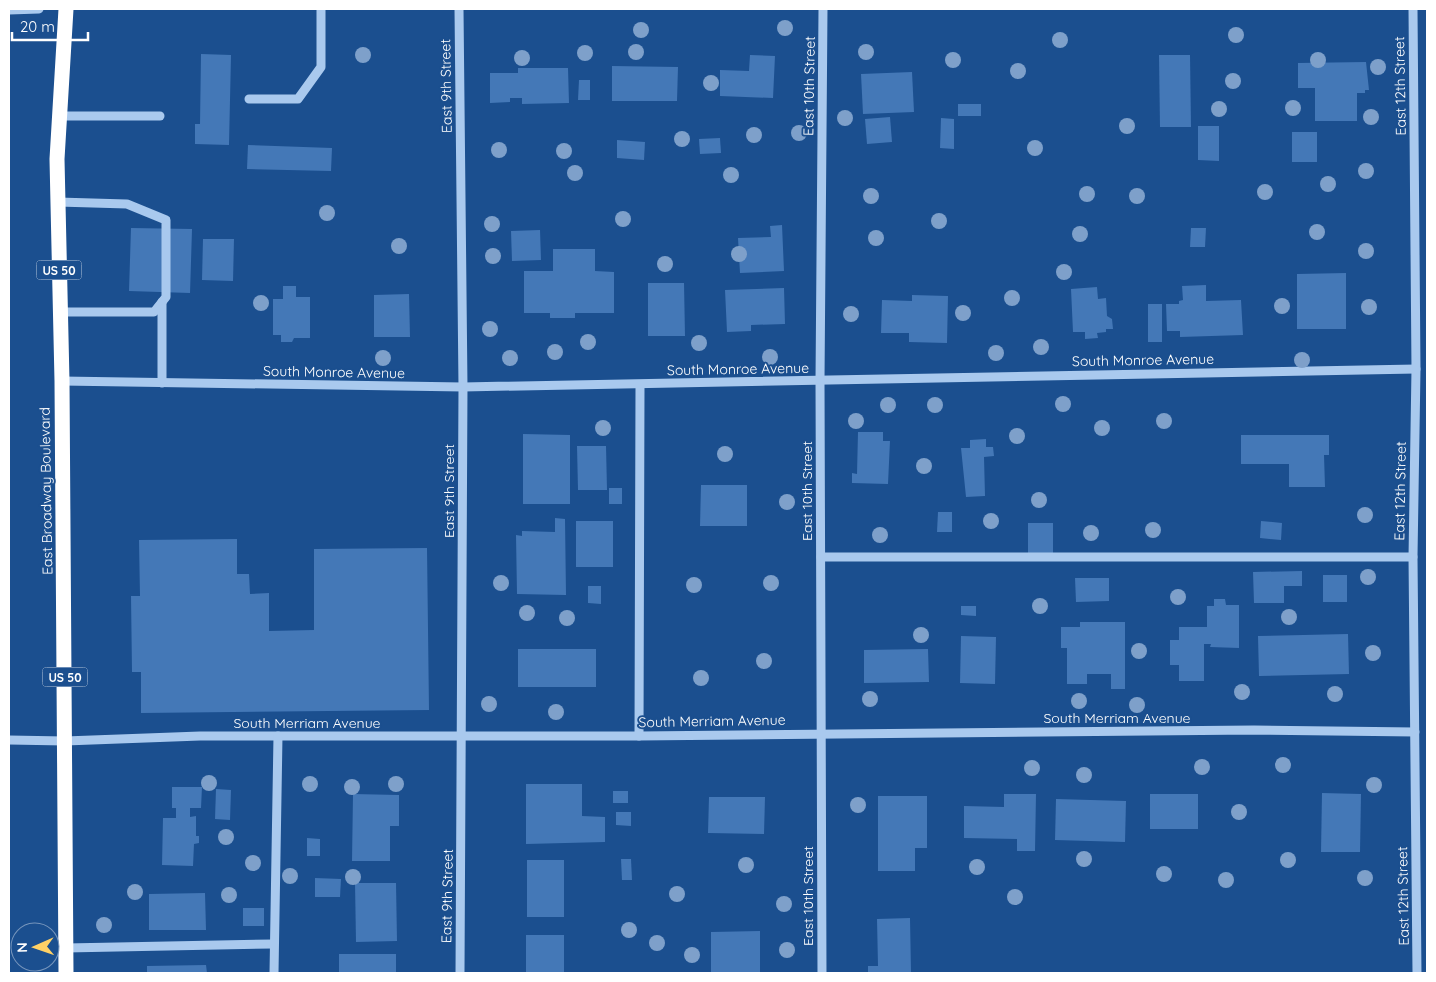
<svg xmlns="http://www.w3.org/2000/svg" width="1436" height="982" viewBox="0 0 1436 982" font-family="Quicksand,sans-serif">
<rect width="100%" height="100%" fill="#1b4f8f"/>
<!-- building -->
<g fill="#4478b7">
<polygon points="201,54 231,55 229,145 195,144 195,124 200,124"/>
<polygon points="750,55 775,56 773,98 720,96 720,70 749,71"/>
<polygon points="1159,55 1190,55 1191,127 1160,127"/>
<polygon points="1366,62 1369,90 1365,90 1365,93 1357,93 1357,121 1315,121 1315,88 1298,88 1298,63"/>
<polygon points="612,66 678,67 677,101 612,101"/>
<polygon points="518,68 568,68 569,103 522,104 522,98 510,98 510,102 490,103 490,73 518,73"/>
<polygon points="912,72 914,112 863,114 861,74"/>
<polygon points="579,80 590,80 590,100 578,100"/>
<rect x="958" y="104" width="23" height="12"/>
<polygon points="890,117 892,142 867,144 865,119"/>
<polygon points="941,118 954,119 954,149 940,148"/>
<polygon points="1198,126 1219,126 1219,161 1198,160"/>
<rect x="1292" y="132" width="25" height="30"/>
<polygon points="720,138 721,153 700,154 699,139"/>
<polygon points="617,140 645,142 644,160 617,158"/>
<polygon points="248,145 332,148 331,171 247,169"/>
<polygon points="782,225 784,271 740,273 738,238 771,237 770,226"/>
<polygon points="131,228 192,229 190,293 129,291"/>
<polygon points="1191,228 1206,228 1205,247 1190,247"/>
<polygon points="540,230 541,260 512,261 511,231"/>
<polygon points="203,239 234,239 233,281 202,280"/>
<polygon points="553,249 595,249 595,271 614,272 614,313 575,313 575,318 550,318 550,313 524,313 524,271 553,271"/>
<polygon points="1346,273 1346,329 1297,329 1297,274"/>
<polygon points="648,283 684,283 685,336 648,336"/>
<polygon points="1206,285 1206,301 1241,300 1243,335 1180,337 1180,331 1167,331 1166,304 1179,304 1179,301 1183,300 1182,286"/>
<polygon points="283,286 296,286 296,297 310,297 310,338 294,338 292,342 281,342 281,335 273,335 273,299 283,299"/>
<polygon points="1097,287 1098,299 1106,298 1107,316 1112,319 1113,329 1106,329 1106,332 1097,333 1098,338 1085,339 1085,332 1073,332 1071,289"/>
<polygon points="784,288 785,324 751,325 751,331 727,332 725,290"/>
<polygon points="409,294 410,337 374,337 374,295"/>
<polygon points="912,295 948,296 947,343 909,342 909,333 881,333 882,300 912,301"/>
<rect x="1148" y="304" width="14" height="38"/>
<polygon points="858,432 883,432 883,441 890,441 888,484 852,483 852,473 857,474"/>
<polygon points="523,434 570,435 570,504 523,504"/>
<polygon points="1241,435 1329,435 1329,455 1324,455 1325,487 1289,487 1289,464 1241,464"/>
<polygon points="986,439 986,447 993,447 994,456 984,457 985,496 966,497 961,448 970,448 970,440"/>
<polygon points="577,446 606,446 607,490 578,490"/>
<polygon points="701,485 747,485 747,526 700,526"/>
<rect x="609" y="488" width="13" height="16"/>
<polygon points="938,512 952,512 952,532 937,532"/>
<polygon points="555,518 565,519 566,595 517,594 516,535 522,536 522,531 555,532"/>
<rect x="576" y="521" width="37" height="46"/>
<polygon points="1261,521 1282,523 1281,540 1260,538"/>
<rect x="1028" y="523" width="25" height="30"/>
<polygon points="237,539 237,574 249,574 250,594 269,593 269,631 314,630 314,549 427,548 429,710 141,713 141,672 132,672 131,596 140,596 139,540"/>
<polygon points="1302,571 1302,586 1284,586 1284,603 1254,603 1253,572"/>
<rect x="1323" y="575" width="24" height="27"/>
<polygon points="1075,578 1109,578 1109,601 1076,602"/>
<polygon points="588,586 601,586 601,604 588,603"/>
<polygon points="1214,599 1225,599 1226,605 1239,605 1239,648 1210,647 1211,644 1204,644 1204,681 1179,681 1179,665 1170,665 1170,640 1179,640 1179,627 1207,627 1207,606 1214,606"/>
<polygon points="961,606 976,606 976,616 961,615"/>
<polygon points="1080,622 1125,622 1125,689 1111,689 1111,674 1087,674 1087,684 1067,684 1067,648 1061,648 1061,627 1080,627"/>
<polygon points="1348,634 1349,674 1259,676 1258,636"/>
<polygon points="961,636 996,637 995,684 960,683"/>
<rect x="518" y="649" width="78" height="38"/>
<polygon points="928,649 929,682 864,683 864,650"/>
<polygon points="526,784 582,784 582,816 605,817 605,842 526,844"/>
<polygon points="172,787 202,787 201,808 190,808 190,817 196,816 196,836 199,836 199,843 194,844 193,866 162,865 163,818 176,818 176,808 172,808"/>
<polygon points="216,789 231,790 230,820 215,819"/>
<rect x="613" y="791" width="15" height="12"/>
<polygon points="1322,793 1361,794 1360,852 1321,852"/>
<polygon points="353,794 399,795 399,826 390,826 390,861 352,861"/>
<polygon points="1004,794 1036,794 1035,851 1017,851 1017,839 964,838 964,806 1004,807"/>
<rect x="1150" y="794" width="48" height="35"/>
<polygon points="878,796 927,796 927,848 915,848 915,871 878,871"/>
<polygon points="709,797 765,797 764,834 708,833"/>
<polygon points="1056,799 1126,801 1125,842 1055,840"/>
<polygon points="616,812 631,812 631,826 616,825"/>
<polygon points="307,838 320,839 320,856 307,856"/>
<polygon points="621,859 631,859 632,880 622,880"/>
<rect x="527" y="860" width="37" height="57"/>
<polygon points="315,878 341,879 340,897 315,897"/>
<polygon points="355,883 396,883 397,941 356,942"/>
<polygon points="205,893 206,930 149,930 149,894"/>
<rect x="243" y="908" width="21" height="18"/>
<polygon points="910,918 911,973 868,973 868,966 878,966 877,919"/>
<polygon points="760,931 760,973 711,973 711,932"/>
<rect x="526" y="935" width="38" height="38"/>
<rect x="339" y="954" width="57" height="19"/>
<polygon points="206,965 207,973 147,973 147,966"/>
</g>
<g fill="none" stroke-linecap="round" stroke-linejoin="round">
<!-- minor -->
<g stroke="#a9c9ee" stroke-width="9">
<polyline points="459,9 463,387 460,973"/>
<polyline points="1413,9 1416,369 1413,557 1417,973"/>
<polyline points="9,10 39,9"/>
<polyline points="249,99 298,99 321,67 321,9"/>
<polyline points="60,116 160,116"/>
<polyline points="58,202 127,204 166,220 166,297 154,312 60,312"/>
<polyline points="62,381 463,387 1416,369"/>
<polyline points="162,383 162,302"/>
<polyline points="821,557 1413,557"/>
<polyline points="639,736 640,386"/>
<polyline points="9,740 65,741 200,736 639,736 1254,730 1415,732"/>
<polyline points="66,948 273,944"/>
<polyline points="274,973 278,736"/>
<polyline points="822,973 820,381 823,9"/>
</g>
<!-- highway -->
<polyline stroke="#fff" stroke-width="15" points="66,9 57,159 62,381 66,973"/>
</g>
<!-- trees -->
<g fill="#7ea0ca">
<circle cx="785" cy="28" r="8"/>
<circle cx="641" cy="30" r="8"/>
<circle cx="1236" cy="35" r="8"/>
<circle cx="1060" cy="40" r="8"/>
<circle cx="636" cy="52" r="8"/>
<circle cx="866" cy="52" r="8"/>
<circle cx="585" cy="53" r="8"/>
<circle cx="363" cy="55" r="8"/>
<circle cx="522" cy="58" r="8"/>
<circle cx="953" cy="60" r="8"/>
<circle cx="1318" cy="60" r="8"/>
<circle cx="1378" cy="67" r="8"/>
<circle cx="1018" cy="71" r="8"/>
<circle cx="1233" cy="81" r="8"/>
<circle cx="711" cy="83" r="8"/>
<circle cx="1293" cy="108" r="8"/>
<circle cx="1219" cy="109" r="8"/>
<circle cx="1371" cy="117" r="8"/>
<circle cx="845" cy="118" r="8"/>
<circle cx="1127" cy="126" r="8"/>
<circle cx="799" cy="133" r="8"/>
<circle cx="754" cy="135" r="8"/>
<circle cx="682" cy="139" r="8"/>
<circle cx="1035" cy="148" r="8"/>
<circle cx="499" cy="150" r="8"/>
<circle cx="564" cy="151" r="8"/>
<circle cx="1366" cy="171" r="8"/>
<circle cx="575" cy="173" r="8"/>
<circle cx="731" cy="175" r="8"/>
<circle cx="1328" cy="184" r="8"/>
<circle cx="1265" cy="192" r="8"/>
<circle cx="1087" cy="194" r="8"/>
<circle cx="871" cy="196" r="8"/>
<circle cx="1137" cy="196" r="8"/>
<circle cx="327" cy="213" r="8"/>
<circle cx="623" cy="219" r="8"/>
<circle cx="939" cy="221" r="8"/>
<circle cx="492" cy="224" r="8"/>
<circle cx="1317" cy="232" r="8"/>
<circle cx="1080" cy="234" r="8"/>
<circle cx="876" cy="238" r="8"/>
<circle cx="399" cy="246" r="8"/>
<circle cx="1366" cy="251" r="8"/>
<circle cx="739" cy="254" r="8"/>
<circle cx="493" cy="256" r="8"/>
<circle cx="665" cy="264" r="8"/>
<circle cx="1064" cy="272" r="8"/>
<circle cx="1012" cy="298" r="8"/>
<circle cx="261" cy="303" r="8"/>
<circle cx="1282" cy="306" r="8"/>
<circle cx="1369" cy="307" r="8"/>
<circle cx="963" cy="313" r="8"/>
<circle cx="851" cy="314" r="8"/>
<circle cx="490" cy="329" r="8"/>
<circle cx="588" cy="342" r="8"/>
<circle cx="699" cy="343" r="8"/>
<circle cx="1041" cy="347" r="8"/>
<circle cx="555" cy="352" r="8"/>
<circle cx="996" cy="353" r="8"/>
<circle cx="770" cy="357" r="8"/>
<circle cx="383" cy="358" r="8"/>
<circle cx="510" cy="358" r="8"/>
<circle cx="1302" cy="360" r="8"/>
<circle cx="1063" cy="404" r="8"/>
<circle cx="888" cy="405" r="8"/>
<circle cx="935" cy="405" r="8"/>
<circle cx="856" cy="421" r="8"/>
<circle cx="1164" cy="421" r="8"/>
<circle cx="603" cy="428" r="8"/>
<circle cx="1102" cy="428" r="8"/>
<circle cx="1017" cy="436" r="8"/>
<circle cx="725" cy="454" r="8"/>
<circle cx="924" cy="466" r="8"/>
<circle cx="1039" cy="500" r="8"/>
<circle cx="787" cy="502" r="8"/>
<circle cx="1365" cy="515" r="8"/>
<circle cx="991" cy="521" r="8"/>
<circle cx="1153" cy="530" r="8"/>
<circle cx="1091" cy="533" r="8"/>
<circle cx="880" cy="535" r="8"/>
<circle cx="1368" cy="577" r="8"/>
<circle cx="501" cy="583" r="8"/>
<circle cx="771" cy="583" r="8"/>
<circle cx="694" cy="585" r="8"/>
<circle cx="1178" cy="597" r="8"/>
<circle cx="1040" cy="606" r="8"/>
<circle cx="527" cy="613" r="8"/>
<circle cx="1289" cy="617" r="8"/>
<circle cx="567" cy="618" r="8"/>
<circle cx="921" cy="635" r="8"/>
<circle cx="1139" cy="651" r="8"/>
<circle cx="1373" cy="653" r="8"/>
<circle cx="764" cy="661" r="8"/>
<circle cx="701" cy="678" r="8"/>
<circle cx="1242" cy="692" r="8"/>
<circle cx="1335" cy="694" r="8"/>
<circle cx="870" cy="699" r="8"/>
<circle cx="1079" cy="701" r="8"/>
<circle cx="489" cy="704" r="8"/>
<circle cx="1137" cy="705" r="8"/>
<circle cx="556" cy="712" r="8"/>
<circle cx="1283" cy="765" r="8"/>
<circle cx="1202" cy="767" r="8"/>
<circle cx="1032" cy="768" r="8"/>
<circle cx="1084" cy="775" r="8"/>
<circle cx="209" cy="783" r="8"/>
<circle cx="310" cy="784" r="8"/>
<circle cx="396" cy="784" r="8"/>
<circle cx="1374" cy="785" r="8"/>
<circle cx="352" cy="787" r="8"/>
<circle cx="858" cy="805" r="8"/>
<circle cx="1239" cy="812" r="8"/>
<circle cx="226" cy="837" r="8"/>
<circle cx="1084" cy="859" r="8"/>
<circle cx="1288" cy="860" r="8"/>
<circle cx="253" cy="863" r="8"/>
<circle cx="746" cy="865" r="8"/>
<circle cx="977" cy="867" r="8"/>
<circle cx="1164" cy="874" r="8"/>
<circle cx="290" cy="876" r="8"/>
<circle cx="353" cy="877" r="8"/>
<circle cx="1365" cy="878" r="8"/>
<circle cx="1226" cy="880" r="8"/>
<circle cx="135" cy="892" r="8"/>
<circle cx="677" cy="894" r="8"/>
<circle cx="229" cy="895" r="8"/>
<circle cx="1015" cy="897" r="8"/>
<circle cx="784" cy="904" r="8"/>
<circle cx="104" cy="925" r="8"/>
<circle cx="629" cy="930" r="8"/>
<circle cx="657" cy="943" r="8"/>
<circle cx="787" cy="950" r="8"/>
<circle cx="692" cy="955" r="8"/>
</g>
<g text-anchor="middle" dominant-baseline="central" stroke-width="4" stroke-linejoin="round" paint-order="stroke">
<!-- shield labels -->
<g fill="#1b4f8f" stroke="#bbcadd" stroke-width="1">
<rect x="36.5" y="260.5" width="45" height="19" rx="4"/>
<rect x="42.5" y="667.5" width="45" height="19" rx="4"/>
</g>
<g font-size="12" font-weight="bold" fill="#fff">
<text x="59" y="270">US 50</text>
<text x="65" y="677">US 50</text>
</g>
<!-- street labels -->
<g font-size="14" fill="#fff" stroke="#1b4f8f">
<text transform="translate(446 86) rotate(-91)">East 9th Street</text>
<text transform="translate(809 86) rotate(-89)">East 10th Street</text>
<text transform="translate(1400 86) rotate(-91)">East 12th Street</text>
<text transform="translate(1143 360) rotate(-1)">South Monroe Avenue</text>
<text transform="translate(738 369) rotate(-1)">South Monroe Avenue</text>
<text transform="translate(334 372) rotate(1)">South Monroe Avenue</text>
<text transform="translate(46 491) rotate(-91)">East Broadway Boulevard</text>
<text transform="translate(449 491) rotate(-90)">East 9th Street</text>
<text transform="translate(807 491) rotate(-90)">East 10th Street</text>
<text transform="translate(1400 491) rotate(-89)">East 12th Street</text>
<text x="1117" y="718">South Merriam Avenue</text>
<text transform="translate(712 721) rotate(-1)">South Merriam Avenue</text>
<text x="307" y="723">South Merriam Avenue</text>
<text transform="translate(447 896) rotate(-89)">East 9th Street</text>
<text transform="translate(808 896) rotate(-90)">East 10th Street</text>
<text transform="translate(1403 896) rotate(-91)">East 12th Street</text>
</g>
</g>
<!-- border -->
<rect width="1436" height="982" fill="none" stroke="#ffffff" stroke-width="20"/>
<!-- north arrow -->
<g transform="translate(35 947) rotate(268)"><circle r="24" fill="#1b4f8f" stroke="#7695bc"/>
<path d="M0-4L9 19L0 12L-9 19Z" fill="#ffd166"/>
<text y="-8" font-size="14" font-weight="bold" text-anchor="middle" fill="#ffffff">N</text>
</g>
<!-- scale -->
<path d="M12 32v8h76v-8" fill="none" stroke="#ffffff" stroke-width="2.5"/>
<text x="20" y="32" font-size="15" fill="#ffffff" stroke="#1b4f8f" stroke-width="4" paint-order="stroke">20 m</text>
</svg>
